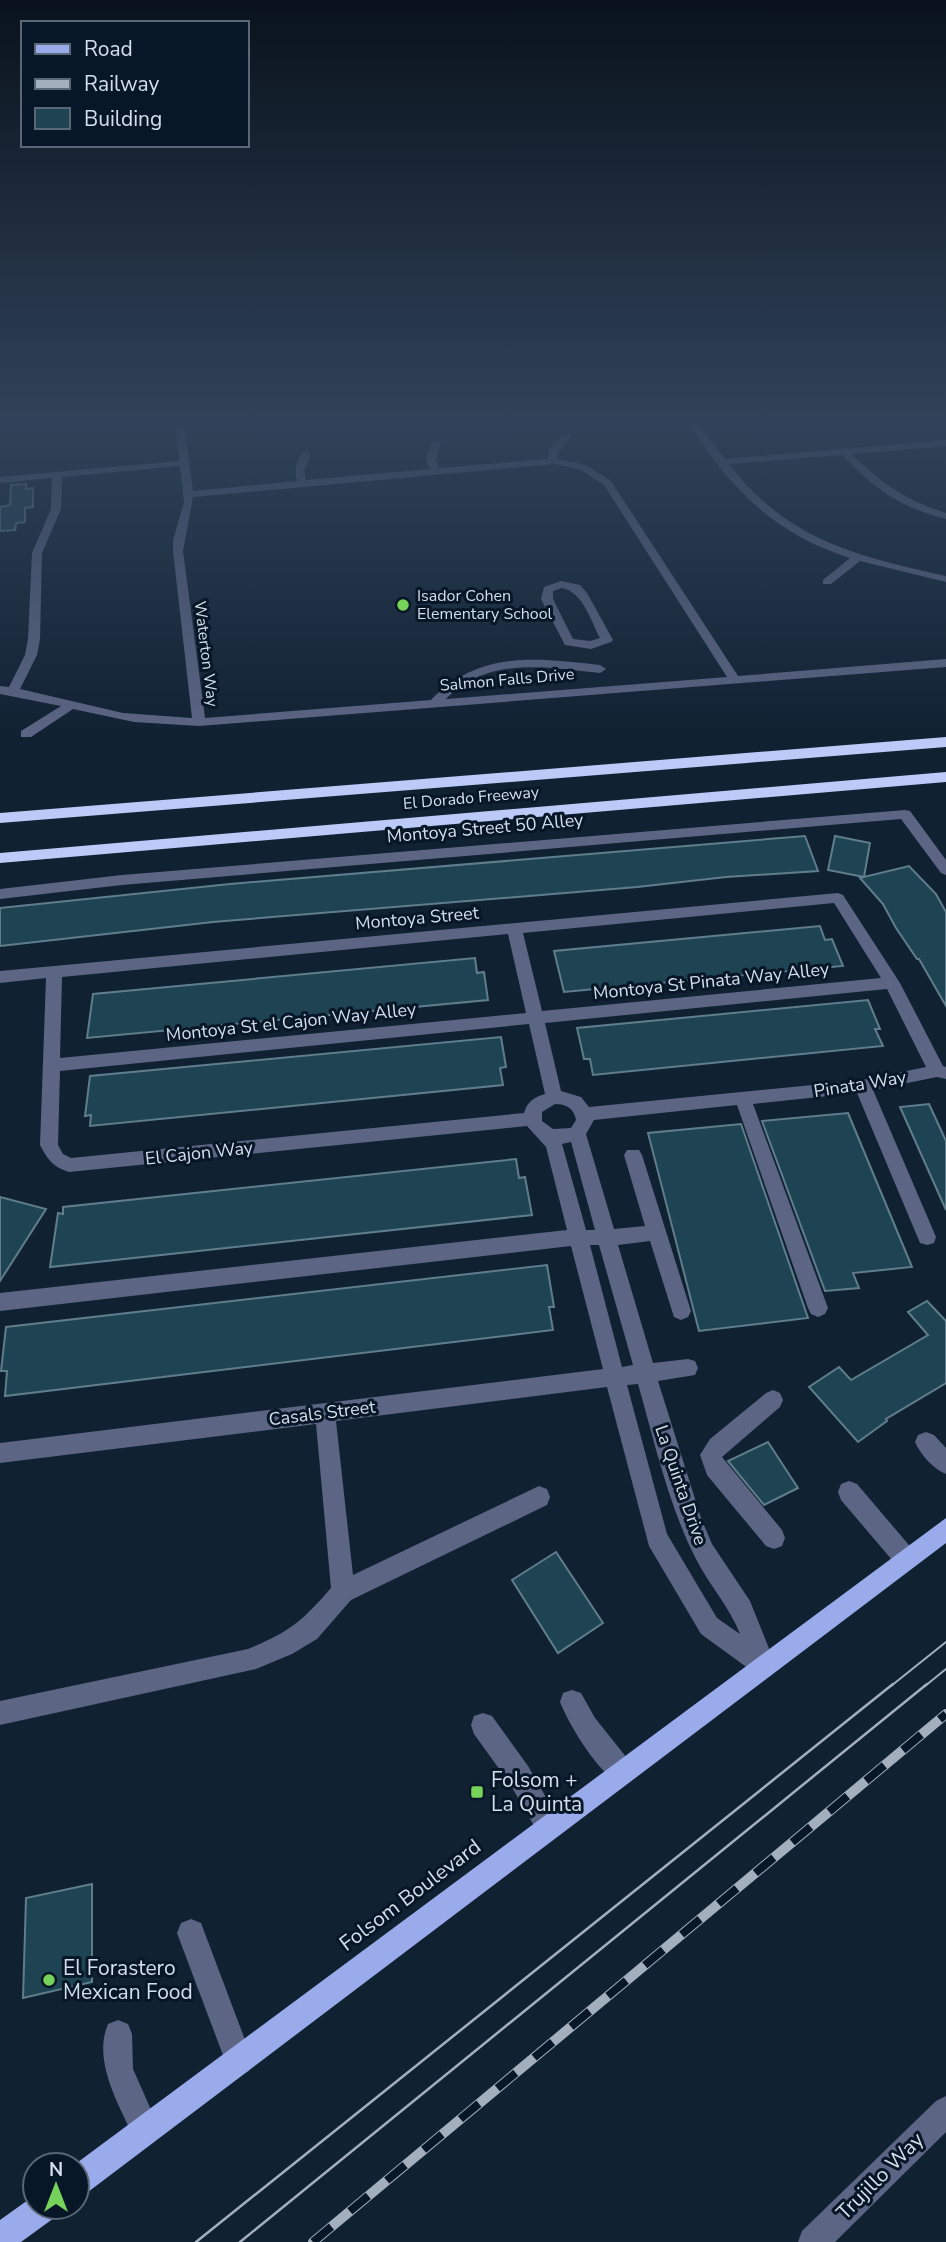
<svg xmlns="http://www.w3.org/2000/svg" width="946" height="2242" viewBox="0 0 946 2242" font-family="'Nunito Sans',sans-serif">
<rect width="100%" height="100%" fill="#102132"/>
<!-- building -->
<g fill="#1e4454" stroke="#5f7d8b" stroke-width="2">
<polygon points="26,484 26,489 33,488 33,507 25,508 25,522 16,523 15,530 0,531 0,507 10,505 11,485"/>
<polygon points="805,836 818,871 726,877 637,887 213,922 0,946 0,908 230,884"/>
<polygon points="835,836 870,843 864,877 909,866 936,894 946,912 946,1006 919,959 917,959 896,928 883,904 860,878 864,877 828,870"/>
<polygon points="820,926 825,940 832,939 843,966 564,992 554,951"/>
<polygon points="475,958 477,973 484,972 488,1000 87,1038 93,994"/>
<polygon points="868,1000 880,1029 875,1029 883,1046 622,1072 593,1075 590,1059 584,1059 577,1028"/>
<polygon points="501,1037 506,1067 500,1068 503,1085 90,1126 91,1115 85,1116 90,1076"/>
<polygon points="929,1104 946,1141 946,1210 900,1107"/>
<polygon points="848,1113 912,1267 853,1273 859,1288 825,1291 762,1121"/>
<polygon points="741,1124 808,1318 699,1331 648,1133"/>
<polygon points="516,1159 519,1178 525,1177 532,1215 50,1267 58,1213 63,1214 63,1207"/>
<polygon points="0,1197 46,1209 0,1281"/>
<polygon points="547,1265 554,1307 549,1307 553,1330 5,1396 7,1371 1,1371 6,1327"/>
<polygon points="927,1301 946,1321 946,1383 886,1419 887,1421 858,1442 809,1387 839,1367 851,1380 928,1335 908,1312"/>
<polygon points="768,1442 798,1488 764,1505 728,1461"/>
<polygon points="556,1552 603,1623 558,1653 512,1580"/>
<polygon points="92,1884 92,1982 23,1998 26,1898"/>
</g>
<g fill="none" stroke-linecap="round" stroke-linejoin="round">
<!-- minor -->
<g fill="#5c6584" fill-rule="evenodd">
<path d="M175 424H184L193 491 297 481C294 471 296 456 306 451L311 454 304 471 306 480 430 469 426 459 431 443 436 440 441 443 436 459 439 468 548 459 549 450 564 434H570V438L559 451 557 459 586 465 611 481 738 676 946 659V667L199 726 134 722 73 709 31 737H21V731L61 706 0 694V686L9 687 25 655 28 639 32 553 51 509 52 478 0 483V477L179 461ZM554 464 579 469 604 485 727 677 446 699C487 656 547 667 600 673L606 669 600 665C536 658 480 650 431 700L205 718 183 551 193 497ZM180 466 184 502 173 540V551L192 718 123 713 20 689 37 655 40 639 42 553 61 509 62 477Z"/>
<path d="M689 424H698L725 459 946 440V446L852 454C880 483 907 501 946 513V519C899 507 875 489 842 455L729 464C788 541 857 556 946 576V582L860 561 831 584H823V580L850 558C775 535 730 488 689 424Z"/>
<path d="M561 581 580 585 587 593 613 640 611 642 591 649 565 645 541 599 544 587ZM562 588C583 592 591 621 600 638L590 641 573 639 553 599V591Z"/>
<polygon points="905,810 910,811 946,860 946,875 941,873 901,819 122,885 0,899 0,889 122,875"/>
<path d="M838 893 843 895 900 983 943 1066 946 1067V1079L937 1077 873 1090 936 1237 934 1243 927 1245 920 1243 857 1093 753 1104 828 1308 825 1314 818 1317 811 1314 808 1308 737 1105 594 1120 586 1134 614 1229 645 1226 624 1155 627 1150H639L642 1155 691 1311 688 1317 681 1320 674 1317 650 1241 618 1245 653 1363 688 1359 695 1361 698 1368 695 1375 658 1381 701 1518 712 1544 750 1601 776 1666 772 1674 764 1678 756 1674 701 1634 649 1546 607 1387 336 1421 353 1575 539 1486 547 1489 550 1497 547 1505 351 1600 317 1639 292 1654 256 1669 0 1725V1701L248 1649C291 1631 301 1622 331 1588L316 1424 0 1463V1443L603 1369 571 1246 0 1311V1293L567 1230 546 1147 527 1126 69 1172C53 1167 48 1160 40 1145L46 978 0 983V971ZM834 903 881 978 542 1011 523 933ZM508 934 526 1013 60 1058 62 977ZM887 989 926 1067 863 1080 589 1107 581 1097 561 1091 545 1023ZM529 1024 545 1094C534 1097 527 1102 524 1113L71 1158 63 1154 58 1145 60 1071ZM555 1104C566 1104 574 1108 576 1120L571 1128 553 1129 542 1121V1112ZM571 1142 595 1230H586L562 1144ZM590 1245H599L633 1365 622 1367ZM638 1384C654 1440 669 1507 696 1559 709 1585 729 1606 740 1634L717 1618 667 1534 627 1385Z"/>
<polygon points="773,1390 780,1393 783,1400 780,1407 722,1457 782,1530 785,1538 782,1546 774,1549 766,1546 707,1475 700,1455 710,1439 766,1393"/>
<path d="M926 1432 934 1435 946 1448V1474C933 1469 921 1455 915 1442L918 1435Z"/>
<polygon points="849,1481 857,1484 914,1551 917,1559 914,1567 906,1570 898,1567 841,1500 838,1492 841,1484"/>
<path d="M572 1690 581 1693 595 1718 631 1763 635 1772 631 1781 622 1785C599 1775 569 1725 560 1702L563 1693Z"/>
<polygon points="483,1713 492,1716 528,1766 558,1818 562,1827 558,1836 549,1840 540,1836 510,1784 474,1734 471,1725 474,1716"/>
<polygon points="191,1919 201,1923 253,2061 249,2071 239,2075 229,2071 177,1933 181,1923"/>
<path d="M118 2020 128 2024 132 2034 133 2069 160 2130 155 2140 145 2145 135 2140C120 2106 92 2062 108 2024Z"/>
<polygon points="946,2096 946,2132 835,2242 798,2242 802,2231 936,2101"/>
</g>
<!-- major -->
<g fill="#9aabeb" fill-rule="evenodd">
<polygon points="946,1518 946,1543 88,2192 77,2196 77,2165 74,2165"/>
<polygon points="35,2195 35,2207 58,2207 54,2218 21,2242 0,2242 0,2220"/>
</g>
<!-- highway -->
<g fill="#bccaf8" fill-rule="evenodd">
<polygon points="946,737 946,747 0,823 0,813"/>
<polygon points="946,772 946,782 0,863 0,853"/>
</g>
<!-- tram-far1 -->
<g stroke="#a3afbc" stroke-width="2">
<polyline points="891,1686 946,1642"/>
<polyline points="925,1686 946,1669"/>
</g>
<!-- tram -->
<g stroke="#a3afbc" stroke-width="2.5">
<polyline points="196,2242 893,1684"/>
<polyline points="240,2242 927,1684"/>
</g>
<!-- rail casing -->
<g stroke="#a3afbc" stroke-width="10">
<polyline id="rail" points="313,2242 946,1714"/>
</g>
<!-- rail -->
<use href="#rail" stroke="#071728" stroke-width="8" stroke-dasharray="24" stroke-linecap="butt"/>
</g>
<!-- sky -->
<linearGradient id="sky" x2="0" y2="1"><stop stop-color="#09121c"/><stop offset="0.57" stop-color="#31435a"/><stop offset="1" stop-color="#31435a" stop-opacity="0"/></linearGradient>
<rect width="946" height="738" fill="url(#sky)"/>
<!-- markers -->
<g fill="#77d259" stroke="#071728" stroke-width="2.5">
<circle cx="403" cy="605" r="7"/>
<rect x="470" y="1785" width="14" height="14" rx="3.5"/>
<circle cx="49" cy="1980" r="7"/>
</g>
<g text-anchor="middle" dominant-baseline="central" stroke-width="6" stroke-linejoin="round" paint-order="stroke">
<!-- far-poi labels -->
<g font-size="16" fill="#d4dfeb" stroke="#071728" text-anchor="start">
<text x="417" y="596">Isador Cohen<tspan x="417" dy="18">Elementary School</tspan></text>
</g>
<!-- far-street labels -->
<g font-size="16" fill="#d4dfeb" stroke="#071728">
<text transform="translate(206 654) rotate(83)">Waterton Way</text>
<text transform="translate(507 680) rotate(-5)">Salmon Falls Drive</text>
<text transform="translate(471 798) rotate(-5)">El Dorado Freeway</text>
</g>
<!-- street labels -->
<g font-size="18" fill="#d4dfeb" stroke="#071728">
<text transform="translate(485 828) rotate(-5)">Montoya Street 50 Alley</text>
<text transform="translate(417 918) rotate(-5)">Montoya Street</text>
<text transform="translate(711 981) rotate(-6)">Montoya St Pinata Way Alley</text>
<text transform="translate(291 1022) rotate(-6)">Montoya St el Cajon Way Alley</text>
<text transform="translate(860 1084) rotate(-9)">Pinata Way</text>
<text transform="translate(199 1153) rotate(-6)">El Cajon Way</text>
<text transform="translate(322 1413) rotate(-7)">Casals Street</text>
<text transform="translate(681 1485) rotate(71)">La Quinta Drive</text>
</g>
<!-- near-poi labels -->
<g font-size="21" fill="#d4dfeb" stroke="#071728" text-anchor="start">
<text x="491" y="1780">Folsom +<tspan x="491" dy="24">La Quinta</tspan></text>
<text x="63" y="1968">El Forastero<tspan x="63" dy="24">Mexican Food</tspan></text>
</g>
<!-- near-street labels -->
<g font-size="21" fill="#d4dfeb" stroke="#071728">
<text transform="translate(410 1895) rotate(-37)">Folsom Boulevard</text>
<text transform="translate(880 2176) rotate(-45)">Trujillo Way</text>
</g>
</g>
<!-- legend -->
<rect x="21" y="21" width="228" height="126" fill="#071728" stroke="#596776" stroke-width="2"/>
<rect x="35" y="44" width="35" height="10" fill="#9aabeb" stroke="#596776" stroke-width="2"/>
<text x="84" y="56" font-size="21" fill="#d4dfeb">Road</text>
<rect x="35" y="79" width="35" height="10" fill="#a3afbc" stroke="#596776" stroke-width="2"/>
<text x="84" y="91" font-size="21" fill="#d4dfeb">Railway</text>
<rect x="35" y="108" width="35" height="21" fill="#1e4454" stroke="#596776" stroke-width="2"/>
<text x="84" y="126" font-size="21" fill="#d4dfeb">Building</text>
<!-- north arrow -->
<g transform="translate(56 2186)"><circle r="33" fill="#071728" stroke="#596776" stroke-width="2"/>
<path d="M0-5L12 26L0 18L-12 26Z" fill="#77d259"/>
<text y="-10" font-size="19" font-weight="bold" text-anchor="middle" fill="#d4dfeb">N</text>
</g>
</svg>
